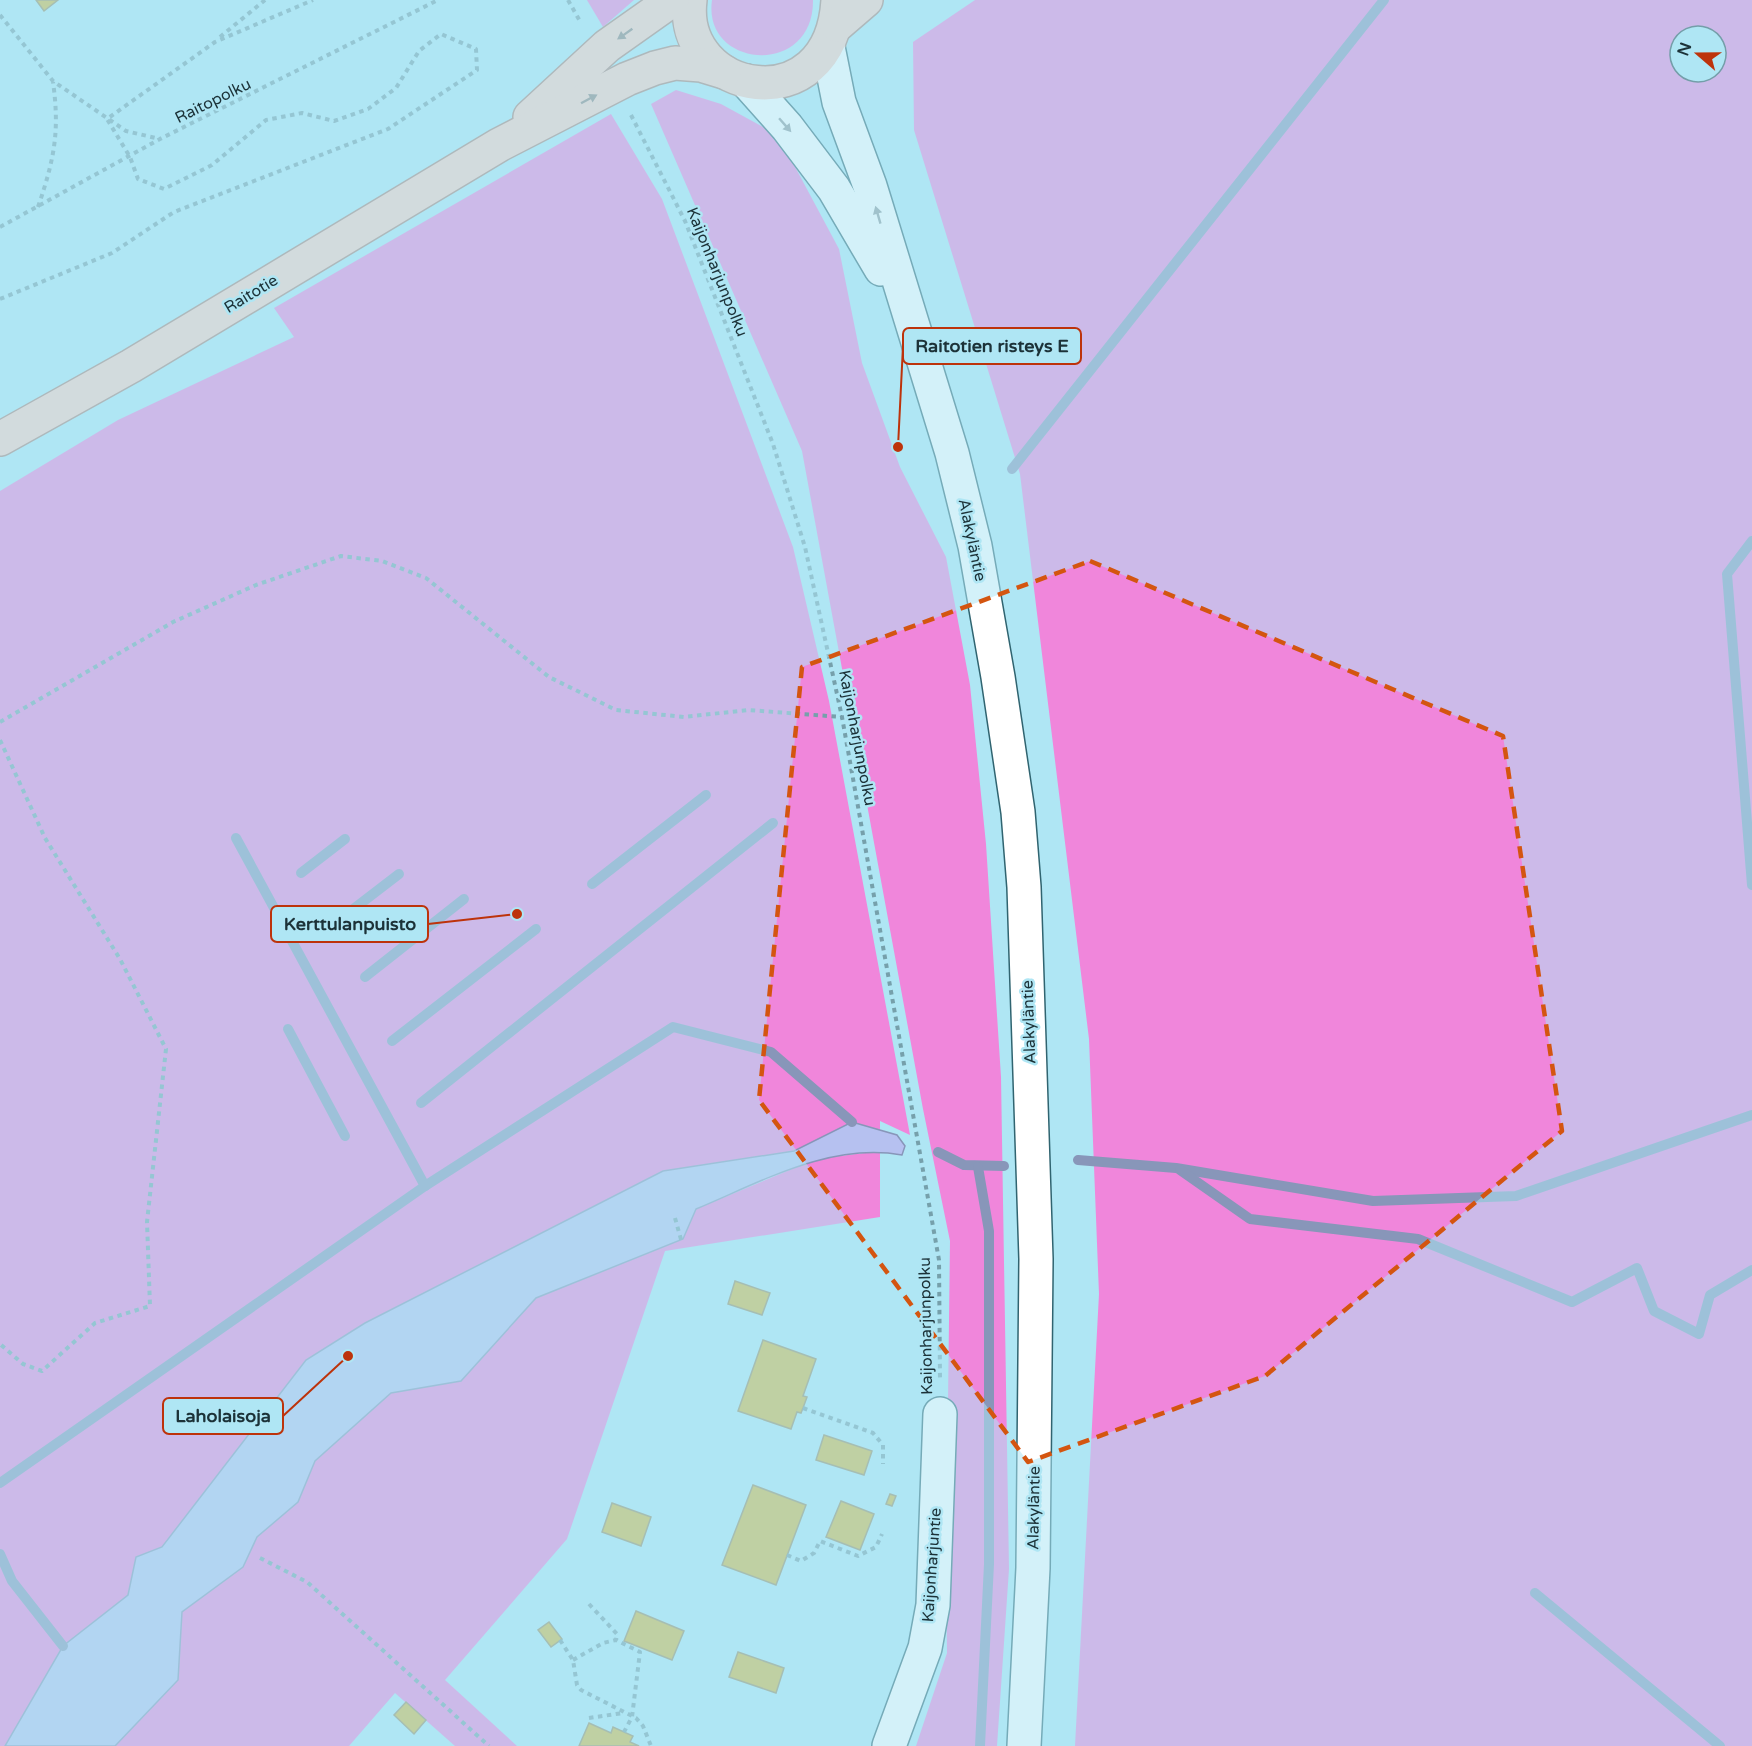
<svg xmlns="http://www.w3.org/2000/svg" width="1752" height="1746" viewBox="0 0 1752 1746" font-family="'Varela Round',sans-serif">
<rect width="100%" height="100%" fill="#afe6f4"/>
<!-- green -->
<g fill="#f086db" fill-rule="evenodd">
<polygon points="587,0 634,0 603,27"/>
<path d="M712 0H813C814 78 702 69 712 0Z"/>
<path d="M975 0H1752V1746H1075L1099 1294 1089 1039 1020 474 914 130 913 42ZM1680 36H1716V72H1680Z"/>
<polygon points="676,90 721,104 778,135 839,249 862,363 900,467 946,557 970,685 986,844 1001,1077 1009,1569 997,1746 916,1746 947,1653 946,1561 950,1241 923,1109 802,451 651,104"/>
<polygon points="611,114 662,199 793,547 829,701 910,1135 880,1121 880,1130 852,1122 794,1151 663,1171 365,1323 306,1360 162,1547 136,1557 128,1595 63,1646 14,1734 5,1746 0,1746 0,491 118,420 294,337 274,308"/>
<polygon points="880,1151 880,1217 665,1251 567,1539 445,1680 517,1746 455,1746 395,1693 349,1746 115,1746 178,1680 181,1612 243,1567 257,1537 298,1502 315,1461 391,1393 461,1381 536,1298 683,1239 696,1209 816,1159"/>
</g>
<!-- water -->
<path fill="#b6c1f0" stroke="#8896b9" stroke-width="1.5" d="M852 1122 897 1135 905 1146 902 1155C830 1142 761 1182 696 1209L683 1239 536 1298 461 1381 391 1393 315 1461 298 1502 257 1537 243 1567 182 1612 178 1680 115 1746H5L63 1646 128 1595 136 1557 162 1547 306 1360 365 1323 663 1171 794 1151Z"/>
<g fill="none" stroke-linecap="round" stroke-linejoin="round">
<!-- stream -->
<g stroke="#8896b9" stroke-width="10">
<polyline points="1012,469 1384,0"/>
<polyline points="1752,541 1727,574 1752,885"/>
<polyline points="236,838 425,1186"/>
<polyline points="301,873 345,839"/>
<polyline points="592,884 706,795"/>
<polyline points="330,927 399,874"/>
<polyline points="365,977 464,899"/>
<polyline points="288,1029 345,1136"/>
<polyline points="392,1041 536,929"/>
<polyline points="421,1103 773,823"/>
<polyline points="938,1152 964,1165 1004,1166"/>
<polyline points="1078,1160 1176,1168 1373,1201 1516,1196 1752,1115"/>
<polyline points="978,1167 989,1231 989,1564 980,1746"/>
<polyline points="1180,1170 1250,1219 1418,1239 1572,1302 1637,1268 1654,1311 1699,1334 1710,1295 1752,1270"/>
<polyline points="0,1483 425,1186 673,1027 771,1052 852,1122"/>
<polyline points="0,1554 12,1581 63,1646"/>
<polyline points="1535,1593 1720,1746"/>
</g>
</g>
<!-- building -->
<g fill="#d2b540" stroke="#9a8f66" stroke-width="1.5">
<polygon points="36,0 58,0 44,11"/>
<polygon points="735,1281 770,1293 762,1315 728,1304"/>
<polygon points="763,1340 816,1359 803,1396 807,1397 803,1408 801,1413 797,1412 791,1429 738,1411"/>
<polygon points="824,1435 872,1451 864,1475 816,1460"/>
<polygon points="753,1485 806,1505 776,1585 722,1565"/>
<polygon points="890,1494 896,1496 892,1506 886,1504"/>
<polygon points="841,1501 874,1514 860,1550 826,1537"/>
<polygon points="612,1503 651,1517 641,1546 602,1532"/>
<polygon points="636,1611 684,1631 672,1660 624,1641"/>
<polygon points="549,1622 562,1639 551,1647 538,1630"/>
<polygon points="738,1652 784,1668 776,1693 729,1677"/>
<polygon points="406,1702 426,1720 414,1734 394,1715"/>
<polygon points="589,1723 611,1733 613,1727 633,1736 630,1742 639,1746 579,1746"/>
</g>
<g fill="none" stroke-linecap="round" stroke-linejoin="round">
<!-- street casing -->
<g stroke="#306470" stroke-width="36">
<polyline id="street" points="889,1746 925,1648 933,1605 940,1414"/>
</g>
<!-- secondary casing -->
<g stroke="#306470" stroke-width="36">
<g id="secondary">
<polyline points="828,47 839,102 870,186 952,453 975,546 998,677 1018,812 1024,887 1036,1259 1033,1568 1024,1746"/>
<polyline points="746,81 787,127 834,189 881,269"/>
</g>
</g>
<!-- primary casing -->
<g stroke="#ae8378" stroke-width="36">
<g id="primary">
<path d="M690 0C678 95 831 125 838 0"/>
<polyline points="837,25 866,0"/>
<polyline points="530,117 607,46 672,0"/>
<polyline points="0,439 131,366 499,145 627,79 655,68 675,63 701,65 724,72"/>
</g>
</g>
<!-- path -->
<g stroke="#76a0ab" stroke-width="4" stroke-dasharray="4.5 4.5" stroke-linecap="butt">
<polyline points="568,0 581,23"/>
<polyline points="0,15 53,81 126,131 160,139"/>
<polyline points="220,37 265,0"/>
<polyline points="631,115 685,221 773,444 805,547 842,717 939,1260 940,1380"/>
<path d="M38 207C54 160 60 132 53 82"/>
<polyline points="0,227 160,139 438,0"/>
<polyline points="0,299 112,253 174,212 388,129 477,70 476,49 441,34 419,51 396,88 368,109 334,121 302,113 266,120 212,165 164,189 138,179 130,157 107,119 215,42 313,0"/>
<polyline points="0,722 173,622 256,585 341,556 382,561 426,578 549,677 616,710 684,717 748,710 842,717"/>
<polyline points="0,740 45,838 120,959 166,1049 147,1222 150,1306 95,1323 42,1371 23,1364 0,1344"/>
<polyline points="675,1218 682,1243"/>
<polyline points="803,1408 873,1433 883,1445 883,1464"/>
<polyline points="787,1555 801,1561 814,1553 820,1541 858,1556 876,1547 882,1534"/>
<polyline points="260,1558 307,1582 489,1746"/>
<polyline points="589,1604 617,1634 616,1640"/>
<polyline points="560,1640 573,1660 577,1685 581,1690 636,1718 643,1726 651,1746"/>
<polyline points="573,1660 603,1643 616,1640 640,1652 632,1717 624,1732"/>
<polyline points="589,1718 623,1713"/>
</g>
<!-- street -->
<use href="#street" stroke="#fff" stroke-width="33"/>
<!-- secondary -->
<use href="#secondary" stroke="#fff" stroke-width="33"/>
<!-- primary -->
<use href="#primary" stroke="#fdcec2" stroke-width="33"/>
</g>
<!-- one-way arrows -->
<defs><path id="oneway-solid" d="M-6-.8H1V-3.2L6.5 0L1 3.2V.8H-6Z" transform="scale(1.5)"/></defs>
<g fill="#8c807d">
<use href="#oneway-solid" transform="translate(625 34) rotate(145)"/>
<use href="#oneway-solid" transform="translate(589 99) rotate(-28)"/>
</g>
<g fill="#8e989c">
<use href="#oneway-solid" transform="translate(785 125) rotate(49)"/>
<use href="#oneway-solid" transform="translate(878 215) rotate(-106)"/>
</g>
<!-- marked area -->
<path d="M0 0H1752V1746H0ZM1090 561 1503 736 1562 1131 1265 1376 1028 1462 759 1100 802 667Z" fill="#afe6f4" fill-opacity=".55" fill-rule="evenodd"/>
<path fill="none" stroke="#d45510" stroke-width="4.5" stroke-dasharray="12 8" stroke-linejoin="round" d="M1090 561 1503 736 1562 1131 1265 1376 1028 1462 759 1100 802 667Z"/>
<g text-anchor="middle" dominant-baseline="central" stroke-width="5" stroke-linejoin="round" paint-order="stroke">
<!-- street labels -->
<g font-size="16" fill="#1c3238" stroke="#afe6f4">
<text transform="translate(213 101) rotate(-26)">Raitopolku</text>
<text transform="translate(717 272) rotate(68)">Kaijonharjunpolku</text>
<text transform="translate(251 294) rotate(-31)">Raitotie</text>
<text transform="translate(972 540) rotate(78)">Alakyläntie</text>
<text transform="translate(857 738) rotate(79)">Kaijonharjunpolku</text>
<text transform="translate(1029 1022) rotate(-92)">Alakyläntie</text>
<text transform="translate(926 1326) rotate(-91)">Kaijonharjunpolku</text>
<text transform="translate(1034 1508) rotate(-89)">Alakyläntie</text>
<text transform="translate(932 1565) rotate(-86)">Kaijonharjuntie</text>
</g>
</g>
<!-- callouts -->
<path fill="none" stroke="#bd330b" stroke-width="2" d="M898 447L903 346M517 914L428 924M348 1356L283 1416"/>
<g fill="#bd330b" stroke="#afe6f4" stroke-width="2">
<circle cx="898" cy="447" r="6"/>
<circle cx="517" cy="914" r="6"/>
<circle cx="348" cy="1356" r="6"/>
</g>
<g fill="#afe6f4" stroke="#bd330b" stroke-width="2">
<rect x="903" y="328" width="178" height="36" rx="6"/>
<rect x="271" y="906" width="157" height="36" rx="6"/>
<rect x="163" y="1398" width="120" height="36" rx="6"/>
</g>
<g font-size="18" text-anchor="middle" font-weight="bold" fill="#1c3238">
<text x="992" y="352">Raitotien risteys E</text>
<text x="350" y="930">Kerttulanpuisto</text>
<text x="223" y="1422">Laholaisoja</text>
</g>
<!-- north arrow -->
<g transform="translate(1698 54) rotate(290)"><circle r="28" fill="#afe6f4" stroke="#749ea9" stroke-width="1.5"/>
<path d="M0-4.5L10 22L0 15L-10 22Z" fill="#bd330b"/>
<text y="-9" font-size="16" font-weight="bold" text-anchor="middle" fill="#1c3238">N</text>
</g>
</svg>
